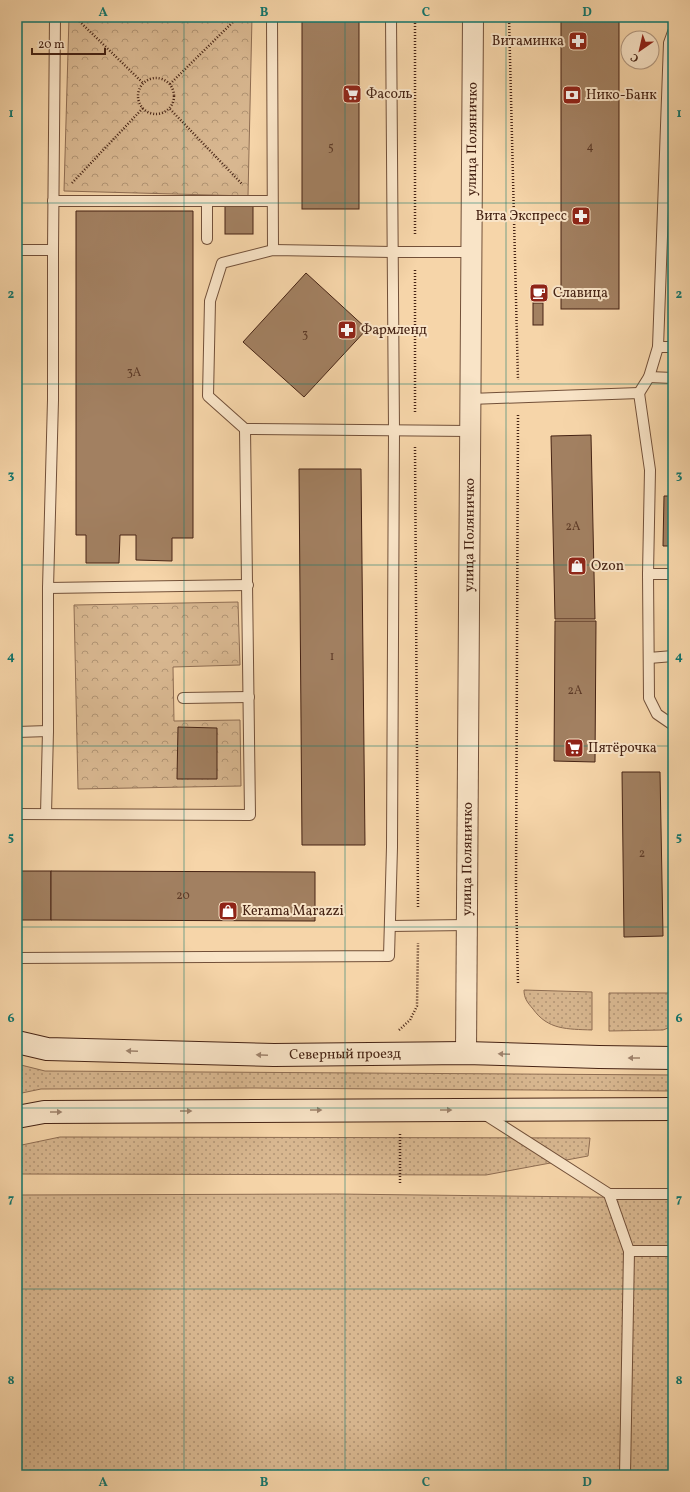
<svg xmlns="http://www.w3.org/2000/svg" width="690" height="1492" viewBox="0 0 690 1492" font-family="Vollkorn,serif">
<defs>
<pattern id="grass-dots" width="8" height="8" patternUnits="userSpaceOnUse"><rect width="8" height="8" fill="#d8b790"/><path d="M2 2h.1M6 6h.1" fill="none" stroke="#b19474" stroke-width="1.8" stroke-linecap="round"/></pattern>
<pattern id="forest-crowns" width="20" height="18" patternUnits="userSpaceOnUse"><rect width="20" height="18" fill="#d8b790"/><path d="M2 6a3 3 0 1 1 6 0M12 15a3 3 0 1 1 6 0" fill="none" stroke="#b19474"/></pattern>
</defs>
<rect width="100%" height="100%" fill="#f6d5a9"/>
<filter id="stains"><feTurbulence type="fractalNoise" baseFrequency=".005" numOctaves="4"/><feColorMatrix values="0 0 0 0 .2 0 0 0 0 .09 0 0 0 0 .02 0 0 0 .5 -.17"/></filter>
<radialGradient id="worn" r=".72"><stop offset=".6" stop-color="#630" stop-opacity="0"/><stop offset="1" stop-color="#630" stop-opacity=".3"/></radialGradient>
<!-- grass -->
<g fill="url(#grass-dots)" stroke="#8f6d52">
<path d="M524 990 592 992V1030C567 1029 548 1030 533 1009 527 1002 524 998 524 990Z"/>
<polygon points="609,993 673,993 673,1026 663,1030 609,1031"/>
<polygon points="17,1064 45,1071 673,1075 673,1091 252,1088 41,1089 17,1094"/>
<polygon points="60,1137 590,1138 588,1156 486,1175 17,1174 17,1146"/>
<polygon points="338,1194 673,1198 673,1475 17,1475 17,1195"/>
</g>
<!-- forest -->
<g fill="url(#forest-crowns)" stroke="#8f6d52">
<polygon points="69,17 252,17 248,196 64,191"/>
<polygon points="238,602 240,665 173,667 174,721 240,720 241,786 78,789 74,605"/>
</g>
<!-- building -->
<g fill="#a28061" stroke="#462314">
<rect x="302" y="17" width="57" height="192"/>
<rect x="561" y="17" width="58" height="292"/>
<rect x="225" y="205" width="28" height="29"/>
<polygon points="76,211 193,211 193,538 172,538 172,561 136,560 136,535 120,535 119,563 86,563 86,535 76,535"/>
<polygon points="306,273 367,329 304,397 243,342"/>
<rect x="535" y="287" width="8" height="12"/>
<rect x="533" y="303" width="10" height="22"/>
<polygon points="591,435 595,619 555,619 551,436"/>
<polygon points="299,469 361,469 365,845 302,845"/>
<polygon points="664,496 673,496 673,546 663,546"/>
<polygon points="555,621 596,621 595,762 554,761"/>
<polygon points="178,727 217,728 217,779 177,779"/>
<polygon points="622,772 660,772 663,936 624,937"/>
<rect x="17" y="871" width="34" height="49"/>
<polygon points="51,871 315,872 315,921 51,920"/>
</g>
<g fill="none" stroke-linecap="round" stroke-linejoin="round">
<!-- service casing -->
<g stroke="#725039" stroke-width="12">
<g id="service">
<polyline points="272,17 273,250"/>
<polyline points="53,201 271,201"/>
<polyline points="207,202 207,239"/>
<polyline points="17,250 53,250"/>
<polyline points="658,347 673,347"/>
<polyline points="649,377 673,378"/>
<polyline points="639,393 649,377 658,347 669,43 673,32"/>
<polyline points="470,399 639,393 650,470 648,574"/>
<polyline points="469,431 245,429 208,396 210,301 222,263 273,250 392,252 471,252"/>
<polyline points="673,574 648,574 649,698 657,714 673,725"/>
<polyline points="48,588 248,585"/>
<polyline points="649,658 673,656"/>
<polyline points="183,698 249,697"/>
<polyline points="17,732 48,731"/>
<polyline points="17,814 250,815 245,429"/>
<polyline points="46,814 48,731 48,588 53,400 53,250 55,17"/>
<polyline points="390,926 467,925"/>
<polyline points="17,958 389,956 392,847 394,430 391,17"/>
<polyline points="484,1114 609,1194 629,1251 625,1475"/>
<polyline points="609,1194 673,1194"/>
<polyline points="629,1251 673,1251"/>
</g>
</g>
<!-- minor casing -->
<g stroke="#725039" stroke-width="22">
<g id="minor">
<path id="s1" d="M466 1053 473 17"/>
</g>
</g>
<!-- secondary casing -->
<g stroke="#462314" stroke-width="24">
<g id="secondary">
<path id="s2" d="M17 1042 47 1049 274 1055 466 1053 599 1057 673 1058"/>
<polyline points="17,1117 44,1112 673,1109"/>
</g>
</g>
<!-- path -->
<g stroke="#462314" stroke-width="2.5" stroke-dasharray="1 2" stroke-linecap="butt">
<polyline points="75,17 143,83"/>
<polyline points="509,17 518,380"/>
<circle cx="156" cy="96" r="18"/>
<polyline points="170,84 238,17"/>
<polyline points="170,109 242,184"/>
<polyline points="72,183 143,108"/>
<polyline points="415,234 415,17"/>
<polyline points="415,412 415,269"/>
<polyline points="518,415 516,891 518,984"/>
<polyline points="415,447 418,908"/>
<polyline points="399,1030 410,1020 417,1006 418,943"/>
<polyline points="400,1134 400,1184"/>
</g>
<!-- service -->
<use href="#service" stroke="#f9e4c7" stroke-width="10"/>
<!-- minor -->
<use href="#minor" stroke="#f9e4c7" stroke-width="20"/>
<!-- secondary -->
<use href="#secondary" stroke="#f9e4c7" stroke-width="22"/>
</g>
<!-- one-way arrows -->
<defs><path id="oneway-solid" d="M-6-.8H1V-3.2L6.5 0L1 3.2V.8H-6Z"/></defs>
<g fill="#a0846e">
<use href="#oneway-solid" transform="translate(132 1051) rotate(-178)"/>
<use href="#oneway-solid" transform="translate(504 1054) rotate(-178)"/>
<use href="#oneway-solid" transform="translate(262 1055) rotate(-178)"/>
<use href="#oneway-solid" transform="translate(634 1058) rotate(-180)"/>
<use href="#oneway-solid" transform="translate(316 1110)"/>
<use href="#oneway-solid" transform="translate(446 1110)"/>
<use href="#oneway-solid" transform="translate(186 1111)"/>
<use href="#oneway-solid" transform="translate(56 1112)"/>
</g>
<!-- grid -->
<path fill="none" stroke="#0f766e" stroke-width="1" stroke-opacity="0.55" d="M184 17V1475M345 17V1475M506 17V1475M17 203H673M17 384H673M17 565H673M17 746H673M17 927H673M17 1108H673M17 1289H673"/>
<!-- icons -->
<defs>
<g id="pharmacy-square" transform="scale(1)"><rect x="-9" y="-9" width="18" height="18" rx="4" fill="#8f2418" stroke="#f9e4c7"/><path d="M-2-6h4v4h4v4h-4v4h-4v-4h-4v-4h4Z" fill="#fff"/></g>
<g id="supermarket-square" transform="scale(1)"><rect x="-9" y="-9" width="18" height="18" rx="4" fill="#8f2418" stroke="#f9e4c7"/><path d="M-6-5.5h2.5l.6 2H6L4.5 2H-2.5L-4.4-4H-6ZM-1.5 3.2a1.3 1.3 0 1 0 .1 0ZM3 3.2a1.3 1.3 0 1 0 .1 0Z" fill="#fff"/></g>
<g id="bank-square" transform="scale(1)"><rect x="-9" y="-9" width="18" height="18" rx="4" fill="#8f2418" stroke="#f9e4c7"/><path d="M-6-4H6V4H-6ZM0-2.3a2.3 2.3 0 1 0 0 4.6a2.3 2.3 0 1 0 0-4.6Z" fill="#fff"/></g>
<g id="cafe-square" transform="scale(1)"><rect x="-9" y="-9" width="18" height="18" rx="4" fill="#8f2418" stroke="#f9e4c7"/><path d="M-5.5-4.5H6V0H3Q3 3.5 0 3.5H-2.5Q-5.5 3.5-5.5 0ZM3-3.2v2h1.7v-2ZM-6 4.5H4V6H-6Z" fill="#fff"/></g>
<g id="shop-square" transform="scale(1)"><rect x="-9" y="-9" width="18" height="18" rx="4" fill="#8f2418" stroke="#f9e4c7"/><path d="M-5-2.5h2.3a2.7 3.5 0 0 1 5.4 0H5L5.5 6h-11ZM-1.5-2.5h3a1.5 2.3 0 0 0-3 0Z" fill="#fff"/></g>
</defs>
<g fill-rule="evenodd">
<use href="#pharmacy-square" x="578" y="41"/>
<use href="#supermarket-square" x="352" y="94"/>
<use href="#bank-square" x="572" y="95"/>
<use href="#pharmacy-square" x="581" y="216"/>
<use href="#cafe-square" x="539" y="293"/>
<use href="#pharmacy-square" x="347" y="330"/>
<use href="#shop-square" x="577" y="566"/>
<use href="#supermarket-square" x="574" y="748"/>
<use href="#shop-square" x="228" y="911"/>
</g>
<g text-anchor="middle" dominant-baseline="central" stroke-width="4" stroke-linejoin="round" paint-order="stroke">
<!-- number labels -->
<g font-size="12" fill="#5d3a27">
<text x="590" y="147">4</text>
<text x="331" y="148">5</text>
<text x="305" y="335">3</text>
<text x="134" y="373">3А</text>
<text x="573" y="527">2А</text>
<text x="332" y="657">1</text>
<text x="575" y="691">2А</text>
<text x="642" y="854">2</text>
<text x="183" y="896">20</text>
</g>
<!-- poi labels -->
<g font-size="14" fill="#462314" stroke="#f9e4c7" text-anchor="start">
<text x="564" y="41" text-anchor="end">Витаминка</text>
<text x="366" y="94">Фасоль</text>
<text x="586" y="95">Нико-Банк</text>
<text x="567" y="216" text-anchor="end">Вита Экспресс</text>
<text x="553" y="293">Славица</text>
<text x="361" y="330">Фармленд</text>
<text x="591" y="566">Ozon</text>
<text x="588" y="748">Пятёрочка</text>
<text x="242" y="911">Kerama Marazzi</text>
</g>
<!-- street labels -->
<g font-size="14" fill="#462314" stroke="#f9e4c7">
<text stroke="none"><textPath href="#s1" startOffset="914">улица Поляничко</textPath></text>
<text stroke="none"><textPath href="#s1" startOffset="518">улица Поляничко</textPath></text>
<text stroke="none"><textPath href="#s1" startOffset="194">улица Поляничко</textPath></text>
<text stroke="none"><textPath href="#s2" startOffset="329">Северный проезд</textPath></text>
</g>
</g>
<!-- margin -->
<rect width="690" height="1492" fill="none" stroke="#f6d5a9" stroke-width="44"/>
<!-- north arrow -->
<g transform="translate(640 50) rotate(214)"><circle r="19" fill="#f9e4c7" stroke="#b1977f"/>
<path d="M0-3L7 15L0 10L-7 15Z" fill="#8f2418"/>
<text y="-6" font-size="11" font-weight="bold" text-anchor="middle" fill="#462314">С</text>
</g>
<!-- scale -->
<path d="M32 48v6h73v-6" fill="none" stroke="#462314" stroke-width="2"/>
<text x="38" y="48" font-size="12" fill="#462314" stroke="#f9e4c7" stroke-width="3" paint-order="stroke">20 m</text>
<rect x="22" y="22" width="646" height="1448" fill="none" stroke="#0f766e" stroke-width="1.5"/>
<g font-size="13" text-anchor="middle" font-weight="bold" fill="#0f766e">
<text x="103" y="16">A</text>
<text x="264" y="16">B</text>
<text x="426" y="16">C</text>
<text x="587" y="16">D</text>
<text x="11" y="117">1</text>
<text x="679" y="117">1</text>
<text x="11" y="298">2</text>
<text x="679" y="298">2</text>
<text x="11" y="479">3</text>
<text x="679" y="479">3</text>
<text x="11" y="660">4</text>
<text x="679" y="660">4</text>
<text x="11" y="841">5</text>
<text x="679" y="841">5</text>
<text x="11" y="1022">6</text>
<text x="679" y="1022">6</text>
<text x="11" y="1203">7</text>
<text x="679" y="1203">7</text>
<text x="11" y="1384">8</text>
<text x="679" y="1384">8</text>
<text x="103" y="1486">A</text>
<text x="264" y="1486">B</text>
<text x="426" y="1486">C</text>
<text x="587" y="1486">D</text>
</g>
<rect width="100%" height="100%" filter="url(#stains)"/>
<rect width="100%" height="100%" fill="url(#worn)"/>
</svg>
